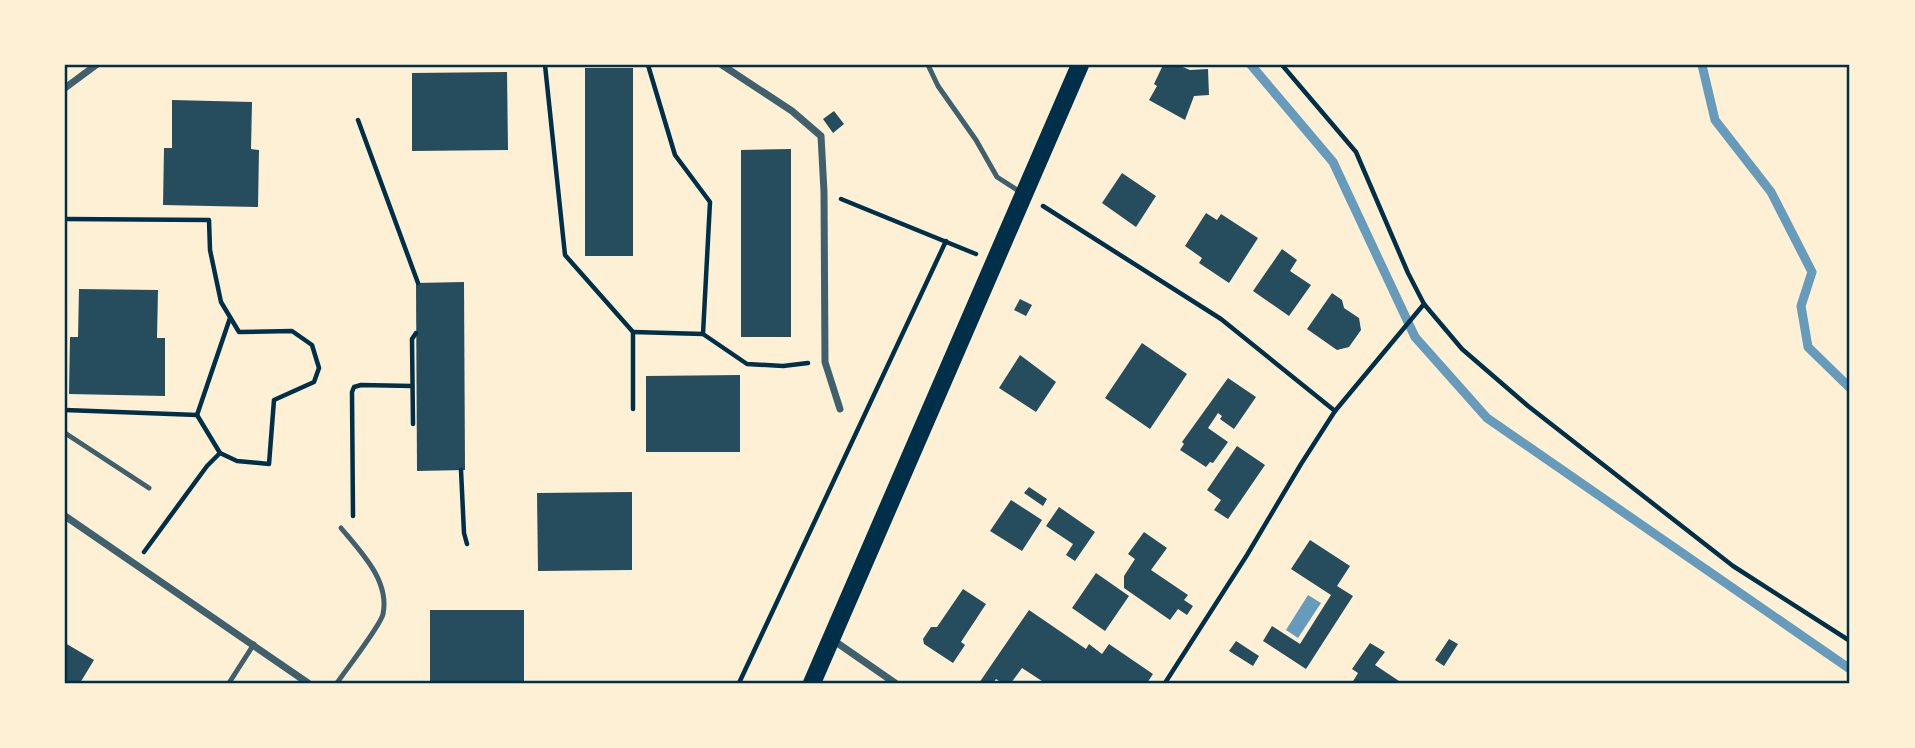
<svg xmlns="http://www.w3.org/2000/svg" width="1915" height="748" viewBox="0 0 1915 748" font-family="Manrope,sans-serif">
<rect width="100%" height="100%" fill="#fdf0d5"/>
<!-- water -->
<polygon fill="#669bbc" points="1308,595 1321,603 1298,638 1286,630"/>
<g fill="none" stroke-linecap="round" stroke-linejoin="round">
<!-- stream -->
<g stroke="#669bbc" stroke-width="9">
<polyline points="1251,65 1333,162 1415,337 1487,418 1850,669"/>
<polyline points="1702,65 1715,120 1771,192 1812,272 1801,306 1808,347 1850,388"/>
</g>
</g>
<!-- building -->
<g fill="#264d5e">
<polygon points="1163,65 1178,65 1190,70 1208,69 1209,95 1194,96 1185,120 1149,100 1157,86 1154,84"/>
<rect x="585" y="68" width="48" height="188"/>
<polygon points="507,72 508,150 412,151 412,73"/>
<polygon points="172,100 252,102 251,149 259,150 258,207 163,205 164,148 172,148"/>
<polygon points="834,111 844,124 833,133 823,119"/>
<polygon points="791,149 791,337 741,337 741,150"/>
<polygon points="1122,173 1156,196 1136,227 1102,203"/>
<polygon points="1206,213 1217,220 1221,214 1258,238 1229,283 1199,263 1202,258 1185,246"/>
<polygon points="1282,249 1297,260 1290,271 1311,285 1289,316 1253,291"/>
<polygon points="464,282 465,470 417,471 416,283"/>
<polygon points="79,289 158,290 157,338 165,338 165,396 69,394 70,337 78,337"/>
<polygon points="1332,293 1342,300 1344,308 1359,318 1361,330 1349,347 1337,350 1307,329"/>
<polygon points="1020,299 1032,305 1026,316 1014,310"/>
<polygon points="1142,343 1187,374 1150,429 1105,398"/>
<polygon points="1020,355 1056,382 1036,412 999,388"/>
<polygon points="740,375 740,452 646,452 646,376"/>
<polygon points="1228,378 1256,397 1234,429 1220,419 1222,416 1218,413 1208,428 1228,442 1213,463 1210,462 1206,467 1180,450 1184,444 1182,442"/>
<polygon points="1237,446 1265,465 1228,519 1214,510 1221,500 1207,490"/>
<polygon points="1029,487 1047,499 1043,506 1024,493"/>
<polygon points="632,492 632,570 538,571 537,493"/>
<polygon points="1011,500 1042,520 1022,551 990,531"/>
<polygon points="1059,507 1095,532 1075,561 1066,555 1073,544 1046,526"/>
<polygon points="1144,532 1167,548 1151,570 1188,595 1184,600 1193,606 1187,615 1178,609 1170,620 1124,588 1124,576 1135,559 1128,554"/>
<polygon points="1310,540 1350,566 1337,586 1353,596 1306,669 1263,641 1272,626 1300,644 1331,595 1291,569"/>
<polygon points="1096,573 1129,596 1105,631 1072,608"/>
<polygon points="963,589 986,604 961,642 965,645 953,663 924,644 923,639 931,627 937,627"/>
<rect x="430" y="610" width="94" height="73"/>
<polygon points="1029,610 1086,649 1089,644 1102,654 1109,644 1153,674 1147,683 1045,683 1022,668 1011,683 1002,683 996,679 993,683 979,683"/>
<polygon points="1449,639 1458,644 1444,666 1435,660"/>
<polygon points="1236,641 1259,656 1253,666 1229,651"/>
<polygon points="65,643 94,660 80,683 65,683"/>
<polygon points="1370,643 1385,652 1375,665 1402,683 1352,683 1358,673 1352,669"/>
</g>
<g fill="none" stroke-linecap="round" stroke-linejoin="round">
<!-- path -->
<g stroke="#003049" stroke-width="4.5">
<polyline points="545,65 565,255 633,332 633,409"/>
<polyline points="648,65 675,155 710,202 703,334"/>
<polyline points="1282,65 1356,152 1408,273 1424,304 1462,349 1528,406 1733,566 1850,641"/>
<polyline points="358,120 418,283"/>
<polyline points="841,199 976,254"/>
<polyline points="1043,206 1221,319 1335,411"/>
<polyline points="65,219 209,220 210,250 221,302 239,332 292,331 312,345 319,368 314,382 274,400 269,464 237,461 220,453 197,415"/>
<polyline points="633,332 703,334 747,364 783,366 808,363"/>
<polyline points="65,410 197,415 230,318"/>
<polyline points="413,424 412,339 416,333"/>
<polyline points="461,470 464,533 467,544"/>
<polyline points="353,516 352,392 354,387 361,385 412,386"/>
<polyline points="144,552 207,466 220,453"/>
<polyline points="739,683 946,241"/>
<polyline points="1165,683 1247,555 1301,464 1335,411 1424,304"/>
</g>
<!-- service -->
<g stroke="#3f606c" stroke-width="5">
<polyline points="928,65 938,86 976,140 997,177 1022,193"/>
<polyline points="65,433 149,488"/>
<polyline points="229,683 254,644"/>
<path d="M337 683C345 671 381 625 383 614 390 581 361 552 341 528"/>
</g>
<!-- minor -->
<g stroke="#3f606c" stroke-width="7">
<polyline points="722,65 792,111 821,136 824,192 825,362 840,409"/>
<polyline points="65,88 96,65"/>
<polyline points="65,516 308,683"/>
<polyline points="833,640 895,683"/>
</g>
<!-- primary -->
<polyline stroke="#003049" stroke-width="18" points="812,683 1080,65"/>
</g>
<!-- border -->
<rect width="1915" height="748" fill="none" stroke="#fdf0d5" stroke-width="133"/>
<rect x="66" y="66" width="1782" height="616" fill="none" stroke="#003049" stroke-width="2.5"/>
</svg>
